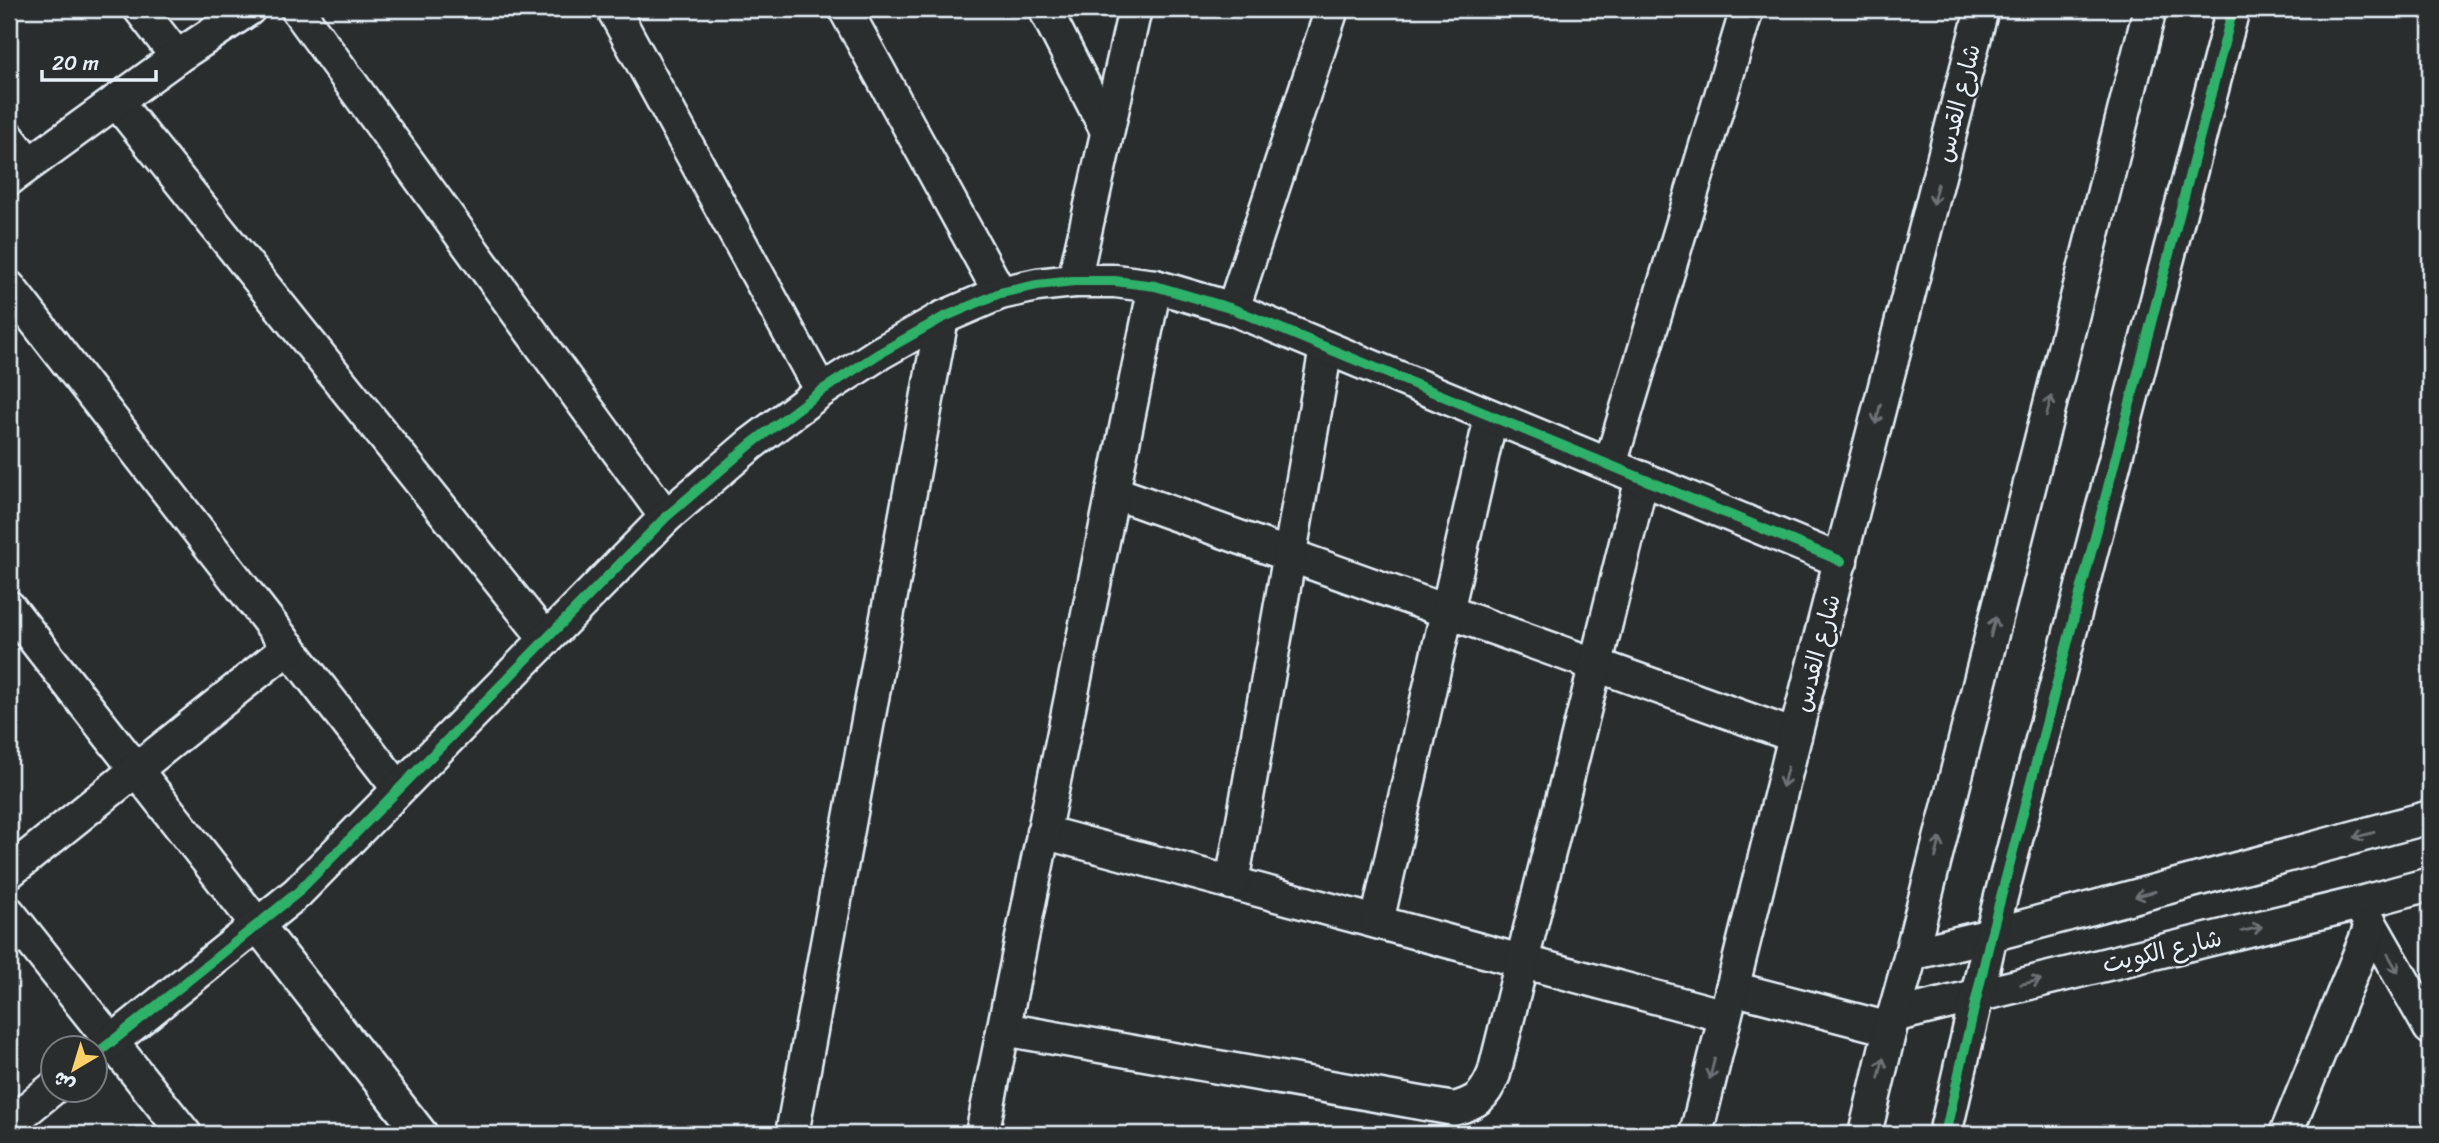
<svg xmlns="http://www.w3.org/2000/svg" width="2439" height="1143" viewBox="0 0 2439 1143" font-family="Sriracha,'Playpen Sans Arabic',sans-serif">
<rect width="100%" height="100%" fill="#2a2d2e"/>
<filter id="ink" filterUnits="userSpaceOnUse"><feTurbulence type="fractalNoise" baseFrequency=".0143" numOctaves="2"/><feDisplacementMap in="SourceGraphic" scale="14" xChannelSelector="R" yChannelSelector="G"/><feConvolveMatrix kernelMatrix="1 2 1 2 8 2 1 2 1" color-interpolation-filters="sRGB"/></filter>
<g filter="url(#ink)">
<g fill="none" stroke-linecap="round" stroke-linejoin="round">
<!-- minor casing -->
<g stroke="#e8f1f8" stroke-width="37">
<g id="minor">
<polyline points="140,9 177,57"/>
<polyline points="297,9 666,517"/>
<polyline points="613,9 821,391"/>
<polyline points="845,9 1000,293"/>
<polyline points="1045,9 1107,131"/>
<polyline points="116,101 546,639"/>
<polyline points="9,138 29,164"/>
<polyline points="9,179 177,57 249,9"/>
<polyline points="1074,281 1135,9"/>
<polyline points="9,287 398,788"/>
<polyline points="1233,309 1332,9"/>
<polyline points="1610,465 1747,9"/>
<polyline points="1113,492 1795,736"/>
<polyline points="9,607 421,1134"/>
<polyline points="1043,832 1725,1016"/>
<polyline points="9,872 289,647"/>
<polyline points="1232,883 1326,348"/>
<polyline points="9,913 185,1134"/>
<polyline points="2365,914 2430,1028"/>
<polyline points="1377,922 1491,417"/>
<polyline points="1911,954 1991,935 2430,817"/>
<polyline points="1732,988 1890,1029"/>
<polyline points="1893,1016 2360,903 2430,884"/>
<path d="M1004 1029 1454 1109C1478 1102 1484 1097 1494 1074L1642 478"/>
<polyline points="94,1056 297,893 666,517 751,444 821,391 880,353 942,318 1000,293 1037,285 1074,281 1115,281 1155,286 1233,309 1841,561"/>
<polyline points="9,1124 52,1089"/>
<polyline points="792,1134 942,318"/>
<polyline points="982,1134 1155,286"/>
<polyline points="1696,1134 1795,736 1982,9"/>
<polyline points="1865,1134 1890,1029 1911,954 2150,9"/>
<polyline points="1945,1134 1991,935 2233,9"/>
<polyline points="2286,1134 2371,926"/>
</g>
</g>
<!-- minor -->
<use href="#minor" stroke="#2a2d2e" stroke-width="32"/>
<!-- cycleway casing -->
<g stroke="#2a2d2e" stroke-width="15">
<g id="cycleway">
<polyline points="94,1056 297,893 666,517 751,444 821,391 880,353 942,318 1000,293 1037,285 1074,281 1115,281 1155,286 1233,309 1841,561"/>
<polyline points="1945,1134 1991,935 2233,9"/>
</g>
</g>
<!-- cycleway -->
<use href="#cycleway" stroke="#2db169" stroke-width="10"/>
</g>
<!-- one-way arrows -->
<defs><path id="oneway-shaft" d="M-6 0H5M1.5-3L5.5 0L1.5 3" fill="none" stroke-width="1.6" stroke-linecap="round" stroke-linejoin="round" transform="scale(1.75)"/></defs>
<g stroke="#6c7275">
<use href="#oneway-shaft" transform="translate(1935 194) rotate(104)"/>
<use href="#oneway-shaft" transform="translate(2049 406) rotate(-76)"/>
<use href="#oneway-shaft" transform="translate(1878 414) rotate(104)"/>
<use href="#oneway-shaft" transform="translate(1993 627) rotate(-76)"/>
<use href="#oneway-shaft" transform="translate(1785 777) rotate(104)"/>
<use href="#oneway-shaft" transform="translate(2364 835) rotate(165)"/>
<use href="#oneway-shaft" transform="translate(1938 848) rotate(-76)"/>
<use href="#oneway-shaft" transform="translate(2145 894) rotate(165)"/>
<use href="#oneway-shaft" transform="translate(2252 929) rotate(-13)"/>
<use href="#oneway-shaft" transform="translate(2393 963) rotate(60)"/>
<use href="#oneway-shaft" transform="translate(2031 982) rotate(-13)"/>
<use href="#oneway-shaft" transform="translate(1881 1068) rotate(-77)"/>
<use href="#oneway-shaft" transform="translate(1712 1069) rotate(104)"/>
</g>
</g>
<g text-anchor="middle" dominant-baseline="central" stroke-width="5" stroke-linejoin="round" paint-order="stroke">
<!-- street labels -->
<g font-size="24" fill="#e8f1f8" stroke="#2a2d2e">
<text transform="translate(1958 103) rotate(-76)">شارع القدس</text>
<text transform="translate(1817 653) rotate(-75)">شارع القدس</text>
<text transform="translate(2162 951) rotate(-13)">شارع الكويت</text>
</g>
</g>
<!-- margin -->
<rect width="2439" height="1143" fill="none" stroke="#2a2d2e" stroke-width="35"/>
<rect x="18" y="18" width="2404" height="1108" fill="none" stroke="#e8f1f8" stroke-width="2.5" filter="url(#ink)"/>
<!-- north arrow -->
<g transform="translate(74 1069) rotate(218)"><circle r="33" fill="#2a2d2e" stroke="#767b7f" stroke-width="2"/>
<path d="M0-5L12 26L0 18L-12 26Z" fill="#ffd166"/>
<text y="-10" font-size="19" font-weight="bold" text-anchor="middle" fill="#e8f1f8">ش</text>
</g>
<!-- scale -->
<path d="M42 70v10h114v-10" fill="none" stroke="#e8f1f8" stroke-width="3.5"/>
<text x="52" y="70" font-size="21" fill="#e8f1f8" stroke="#2a2d2e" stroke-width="5" paint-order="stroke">20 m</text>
</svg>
